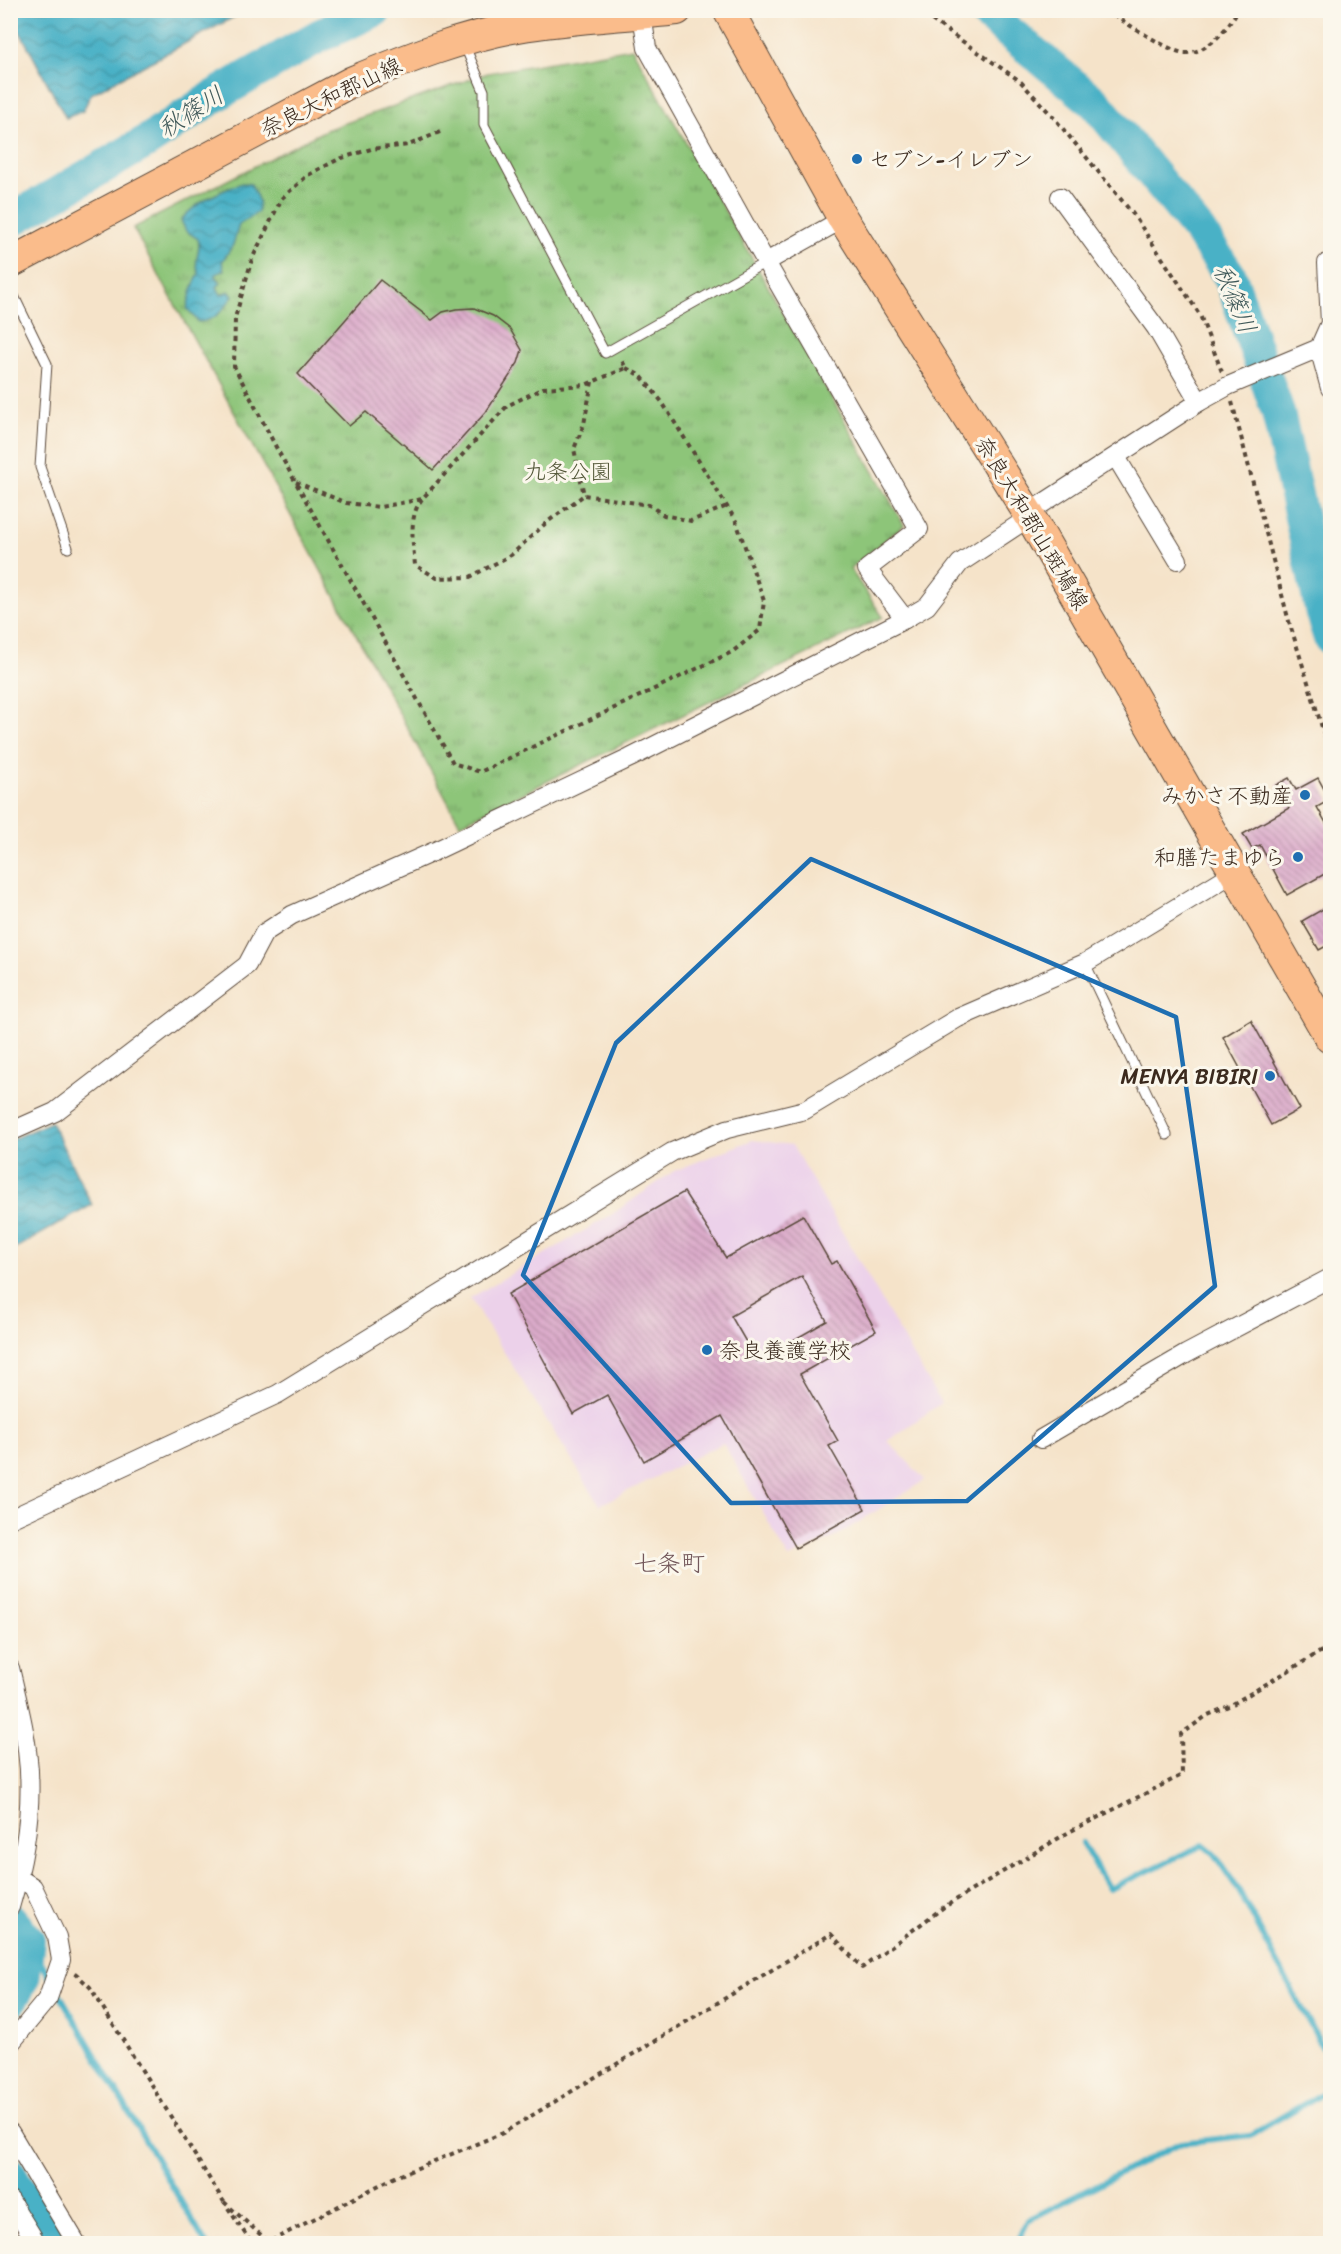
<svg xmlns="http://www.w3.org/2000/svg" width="1341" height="2254" viewBox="0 0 1341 2254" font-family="Sriracha,'Klee One',sans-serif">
<defs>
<pattern id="grass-tufts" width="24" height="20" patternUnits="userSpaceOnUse" patternTransform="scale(1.5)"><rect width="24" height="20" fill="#8dc579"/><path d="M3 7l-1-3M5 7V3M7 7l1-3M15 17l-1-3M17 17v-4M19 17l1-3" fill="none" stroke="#74a063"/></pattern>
<pattern id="water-waves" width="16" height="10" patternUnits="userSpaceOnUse" patternTransform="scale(1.5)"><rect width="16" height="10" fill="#48b1c6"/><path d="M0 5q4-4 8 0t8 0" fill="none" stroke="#3d90a0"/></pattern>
<pattern id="building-back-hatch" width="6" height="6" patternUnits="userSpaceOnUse" patternTransform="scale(1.5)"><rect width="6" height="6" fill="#dcaccb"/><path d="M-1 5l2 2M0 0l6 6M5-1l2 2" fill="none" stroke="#b48ca4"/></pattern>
</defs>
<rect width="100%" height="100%" fill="#fbf7ec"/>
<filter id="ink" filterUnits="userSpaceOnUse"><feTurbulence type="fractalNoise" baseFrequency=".0167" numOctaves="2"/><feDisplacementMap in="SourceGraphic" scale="12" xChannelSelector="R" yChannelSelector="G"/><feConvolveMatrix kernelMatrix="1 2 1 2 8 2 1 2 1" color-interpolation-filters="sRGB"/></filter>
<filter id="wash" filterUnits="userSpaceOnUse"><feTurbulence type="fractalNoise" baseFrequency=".008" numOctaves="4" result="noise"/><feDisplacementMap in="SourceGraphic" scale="24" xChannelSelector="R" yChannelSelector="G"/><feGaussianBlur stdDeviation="1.35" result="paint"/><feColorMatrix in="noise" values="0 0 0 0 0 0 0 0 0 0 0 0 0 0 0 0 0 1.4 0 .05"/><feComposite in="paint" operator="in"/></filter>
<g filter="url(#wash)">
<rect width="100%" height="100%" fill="#f5e3c9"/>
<!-- built -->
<polygon fill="#ecd1ea" points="752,1140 792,1145 941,1403 888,1441 925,1480 835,1537 789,1558 723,1443 600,1505 470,1298 611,1215 674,1171"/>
<!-- grass -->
<polygon fill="url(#grass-tufts)" stroke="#64784c" stroke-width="1.5" points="632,48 904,525 850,569 883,617 460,824 133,228 326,130 488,73"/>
<!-- water -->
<g fill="url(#water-waves)" stroke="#426e72" stroke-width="1.5">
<polygon points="10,11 11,10 245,11 91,94 83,111 66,118 11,15"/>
<path d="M242 183 251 184 259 202 258 212 239 225 233 245 222 262 224 270 215 275 221 283 217 287 221 295 229 291 233 296C223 310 216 321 198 322L187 308 192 289 199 273C192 258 202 253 198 239L186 231 181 220C197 201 219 192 242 183Z"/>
<polygon points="51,1122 92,1205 11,1251 10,1140"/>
</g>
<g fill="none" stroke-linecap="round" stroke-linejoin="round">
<!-- stream -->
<g stroke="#48b1c6" stroke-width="6">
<polyline points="1082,1843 1109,1889 1203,1845 1214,1854 1238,1889 1324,2050 1330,2058"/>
<polyline points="28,1940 51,1979"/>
<polyline points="56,1988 206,2244"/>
<polyline points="1017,2244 1028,2220 1180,2143 1251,2135 1330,2089"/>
</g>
<!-- river -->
<g stroke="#48b1c6" stroke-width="34">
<polyline points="982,10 1095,103 1200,232 1230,276 1278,412 1322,613 1330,638"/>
<polyline points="10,221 146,142 221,92 319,36 375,10"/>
<polyline points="10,1919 28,1940 23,1979 10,2001"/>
<polyline points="10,2174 51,2244"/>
</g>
</g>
<g id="blocks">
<!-- building -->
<g fill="url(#building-back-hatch)" fill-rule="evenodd">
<polygon points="380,280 432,320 443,312 456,309 474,308 493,316 510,329 522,350 518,363 486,412 433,470 366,412 349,426 298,374"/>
<polygon points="1289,778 1296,790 1318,778 1330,800 1317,807 1330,830 1330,871 1287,895 1260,845 1252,849 1243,834 1289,808 1276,785"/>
<polygon points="1330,905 1330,944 1319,950 1302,921"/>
<polygon points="1251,1020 1300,1109 1271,1125 1223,1037"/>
<path d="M684 1192 726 1258 803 1215 831 1264 837 1261 876 1331 800 1374 838 1441 829 1446 865 1509 796 1548 722 1416 644 1461 607 1395 573 1414 508 1294ZM802 1276 827 1321 757 1361 731 1316Z"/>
</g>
</g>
</g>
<g filter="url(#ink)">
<use href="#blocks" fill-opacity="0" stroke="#574638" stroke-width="1.5"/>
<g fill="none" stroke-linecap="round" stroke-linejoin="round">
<!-- lane casing -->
<g stroke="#574638" stroke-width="11">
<g id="lane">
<polyline points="464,44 484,91 484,125 605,353 766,262"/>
<polyline points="10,288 47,364 40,467 68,548"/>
<polyline points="1085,963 1167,1135"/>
</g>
</g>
<!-- street casing -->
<g stroke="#574638" stroke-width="20">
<g id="street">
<polyline points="642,14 647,48 766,262"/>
<polyline points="1060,197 1156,328 1199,402"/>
<polyline points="843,219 766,262 919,529 867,569 905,619"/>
<polyline points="1319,348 1330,388"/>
<polyline points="1116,457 1178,560"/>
<polyline points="1028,513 1199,402 1228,386 1319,348 1330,323 1327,263 1330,261"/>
<polyline points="10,1132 55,1112 247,965 264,933 292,915 435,851 630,758 905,619 927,606 960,563 1030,517"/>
<polyline points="1041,1439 1186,1354 1330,1278"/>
<polyline points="10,1519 278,1394 672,1152 727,1129 805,1110 958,1018 1085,963 1235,872"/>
<path d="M10 1668C16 1695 24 1723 27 1750 34 1801 25 1858 10 1907"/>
<polyline points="10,2044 48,1998 61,1960 57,1937 33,1887 19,1878"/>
<polyline points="10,2132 77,2244"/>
<polyline points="10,2200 37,2244"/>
</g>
</g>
<!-- primary casing -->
<g stroke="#574638" stroke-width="32">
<g id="primary">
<polyline points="728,10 843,219 1028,513 1330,1038"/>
<path d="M10 263 353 81C406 59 461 37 518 27 569 18 626 16 677 10"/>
</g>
</g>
<!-- path -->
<g stroke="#574638" stroke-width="4" stroke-dasharray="4.5 4.5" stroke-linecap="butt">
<polyline points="917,10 1020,81 1055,119 1133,214 1200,315 1222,372"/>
<path d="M1106 10C1120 19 1171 53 1185 53 1208 53 1227 29 1238 10"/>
<polyline points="440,132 409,145 371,149 339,159 308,175 282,198 252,259 235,318 234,366 277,449 453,763 480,772 732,652 760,630 764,601 736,521 662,402 641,376 626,368"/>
<polyline points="592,382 584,424 574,449 584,495 649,505 664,515 691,521 727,506"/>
<polyline points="1232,402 1288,618 1330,753"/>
<polyline points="296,482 346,503 380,507 422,499 507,406 543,388 585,385 626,368 621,359"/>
<path d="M422 499C408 516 413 544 415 565L437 578 470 577 511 555 546 523 584 495"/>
<polyline points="75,1973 90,1987 224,2202"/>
<polyline points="224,2202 269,2242 393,2178 503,2133 831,1934 862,1968 944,1907 1069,1832 1182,1775 1181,1734 1208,1715 1231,1705 1330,1646"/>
<polyline points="228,2208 252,2244"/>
</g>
<!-- lane -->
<use href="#lane" stroke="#fff" stroke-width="9"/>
<!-- street -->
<use href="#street" stroke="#fff" stroke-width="18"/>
<!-- primary -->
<use href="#primary" stroke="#fabc8b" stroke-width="30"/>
</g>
</g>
<!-- marked area -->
<path fill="none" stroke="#1f6fb2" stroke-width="4.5" stroke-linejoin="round" d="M811 859 1176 1017 1215 1286 967 1501 731 1503 523 1275 616 1043Z"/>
<!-- markers -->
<g fill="#1f6fb2" stroke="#fbf7ec" stroke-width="2">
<circle cx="857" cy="159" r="6"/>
<circle cx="1305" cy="795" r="6"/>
<circle cx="1298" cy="857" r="6"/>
<circle cx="1270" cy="1076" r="6"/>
<circle cx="707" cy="1350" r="6"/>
</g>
<g text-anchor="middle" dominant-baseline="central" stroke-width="6" stroke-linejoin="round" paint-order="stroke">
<!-- street labels -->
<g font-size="22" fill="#3b2a1e" stroke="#fbf7ec">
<text transform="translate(331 97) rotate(-26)">奈良大和郡山線</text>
<text transform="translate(1032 523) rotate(59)">奈良大和郡山斑鳩線</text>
</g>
<!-- poi labels -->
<g font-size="22" fill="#3b2a1e" stroke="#fbf7ec" text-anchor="end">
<text x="869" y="159" text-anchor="start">セブン-イレブン</text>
<text x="1293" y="795">みかさ不動産</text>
<text x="1286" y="857">和膳たまゆら</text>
<text x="1258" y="1076">MENYA BIBIRI</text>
<text x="719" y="1350" text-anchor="start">奈良養護学校</text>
</g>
<!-- park labels -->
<g font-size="22" fill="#545839" stroke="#fbf7ec">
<text x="568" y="471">九条公園</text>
</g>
<!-- water labels -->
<g font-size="24" font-style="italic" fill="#405959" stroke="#fbf7ec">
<text transform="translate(191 112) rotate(-33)">秋篠川</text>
<text transform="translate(1235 299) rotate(67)">秋篠川</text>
</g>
<!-- neighbourhood labels -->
<g font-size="24" fill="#73585b" stroke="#fbf7ec">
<text x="669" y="1563">七条町</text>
</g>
</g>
<!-- margin -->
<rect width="1341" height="2254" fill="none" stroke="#fbf7ec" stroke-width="36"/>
</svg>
